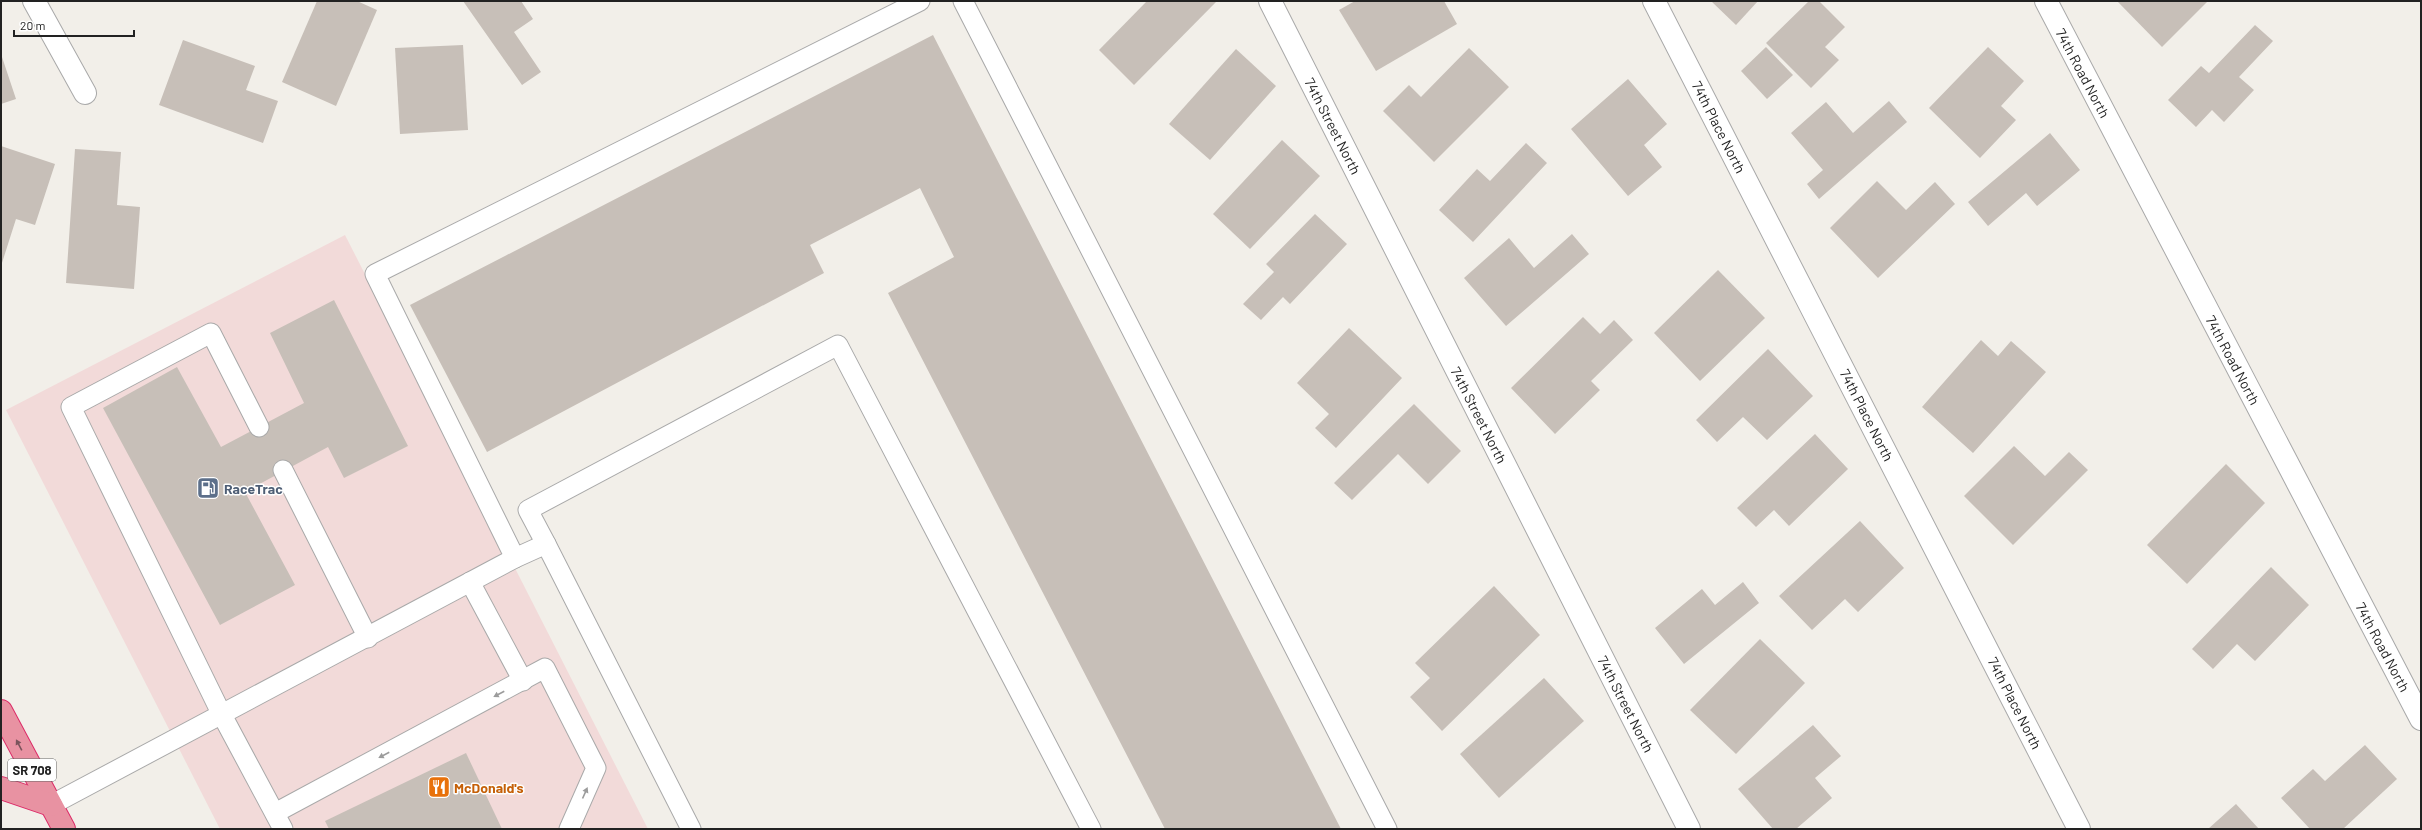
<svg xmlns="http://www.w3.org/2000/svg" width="2422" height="830" viewBox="0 0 2422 830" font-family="Barlow,sans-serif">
<rect width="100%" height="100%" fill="#f2efe9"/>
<!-- commercial -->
<polygon fill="#f2dad9" points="345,235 648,829 220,829 6,410"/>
<!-- building -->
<g fill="#c7bfb8">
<polygon points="317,1 357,1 377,10 336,106 282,82"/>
<polygon points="463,1 521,1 533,19 514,32 541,72 522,85"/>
<polygon points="1147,1 1217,1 1134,85 1099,50"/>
<polygon points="1355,1 1444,1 1457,24 1376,71 1339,10"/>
<polygon points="1711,1 1758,1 1736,25"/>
<polygon points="1809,1 1819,1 1845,27 1825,47 1839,60 1811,88 1766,43"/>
<polygon points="2117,1 2208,1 2162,47"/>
<polygon points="2255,25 2273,41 2239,77 2254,90 2224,122 2212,110 2196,127 2168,100 2201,66 2209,73"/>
<polygon points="933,35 1341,829 1165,829 888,293 954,257 920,188 810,245 824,273 487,452 410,305"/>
<polygon points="183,40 255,66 246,90 278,101 263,143 159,105"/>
<polygon points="463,45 468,130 400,134 395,48"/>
<polygon points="1766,47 1793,75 1767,99 1741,71"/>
<polygon points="1988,47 2024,81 2001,106 2016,120 1980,158 1929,108"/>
<polygon points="1469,48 1509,87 1434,162 1383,111 1409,85 1421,97"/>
<polygon points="1236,49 1276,86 1210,160 1169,124"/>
<polygon points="1,54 16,99 1,104"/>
<polygon points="1628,79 1667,124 1644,145 1662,167 1628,196 1571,129"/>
<polygon points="1889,101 1907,122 1819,199 1807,184 1823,170 1791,133 1826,102 1853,133"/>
<polygon points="2050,133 2080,170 2037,206 2026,193 1988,226 1968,202"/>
<polygon points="1282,140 1320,176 1250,249 1213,214"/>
<polygon points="1526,143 1547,163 1473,242 1439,210 1477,169 1490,181"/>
<polygon points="1,146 55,164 35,225 16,219 1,266"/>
<polygon points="75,149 121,152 117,205 140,207 134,289 66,283"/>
<polygon points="1877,181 1906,210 1935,182 1955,204 1878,278 1830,228"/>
<polygon points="1315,214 1347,244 1290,304 1283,297 1261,320 1243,304 1274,272 1266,264"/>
<polygon points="1572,234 1589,254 1506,326 1464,278 1509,238 1534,268"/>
<polygon points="1718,270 1765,318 1700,381 1654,333"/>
<polygon points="334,300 408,446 344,478 328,447 245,492 295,585 220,625 103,408 177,367 221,447 304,403 270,333"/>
<polygon points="1583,317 1600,334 1614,320 1633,340 1591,381 1600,390 1555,434 1511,388"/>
<polygon points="1349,328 1402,378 1336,448 1315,428 1329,414 1297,383"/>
<polygon points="1981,340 1998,356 2011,341 2046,372 1973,453 1922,407"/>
<polygon points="1768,349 1813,396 1767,440 1743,417 1717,442 1696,420"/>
<polygon points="1414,404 1461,451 1428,484 1398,454 1352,500 1334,483"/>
<polygon points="1815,434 1848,469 1789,526 1774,510 1756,527 1737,508"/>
<polygon points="2014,446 2045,476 2069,452 2088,470 2013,545 1964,496"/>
<polygon points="2226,464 2265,503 2187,584 2147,545"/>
<polygon points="1860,521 1904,568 1858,612 1845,599 1812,630 1779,596"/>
<polygon points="2271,567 2309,605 2255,661 2237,644 2213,669 2192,649"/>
<polygon points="1743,582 1759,603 1684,664 1655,628 1702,589 1715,605"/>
<polygon points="1494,586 1540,635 1442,731 1410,697 1430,678 1415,663"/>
<polygon points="1760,639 1805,683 1736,754 1690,710"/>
<polygon points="1544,678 1584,721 1499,798 1460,754"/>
<polygon points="1813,725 1841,756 1815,778 1832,798 1796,829 1773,829 1738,789"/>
<polygon points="2365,745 2397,779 2343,829 2310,829 2281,798 2313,769 2325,781"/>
<polygon points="466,753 502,829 329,829 325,821"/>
<polygon points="2236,804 2259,829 2208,829"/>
</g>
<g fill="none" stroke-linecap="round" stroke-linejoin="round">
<!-- lane casing -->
<g stroke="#a9a9a9" stroke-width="21">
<g id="lane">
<polyline points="963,1 1387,829"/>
<polyline points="259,427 211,333 71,407 222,715 283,829"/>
<polyline points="283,470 368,638"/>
<polyline points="546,544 528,510 838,345 1091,829"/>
<polyline points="515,558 375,274 920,1"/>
<polyline points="470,582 523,681"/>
<polyline points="51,805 515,558 546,544 691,829"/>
<polyline points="275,813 545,668 596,768 569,829"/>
</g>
</g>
<!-- street casing -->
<g stroke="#a9a9a9" stroke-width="24">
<g id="street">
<polyline points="34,1 85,93"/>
<polyline points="1270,1 1689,829"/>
<polyline points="1654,1 2079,829"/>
<polyline points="2046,1 2421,719"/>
</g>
</g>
<!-- highway casing -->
<g stroke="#dc2a67" stroke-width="24">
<g id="highway">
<polyline points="1,711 64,829"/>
<polyline points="1,788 51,805"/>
</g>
</g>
<!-- lane -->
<use href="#lane" stroke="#fff" stroke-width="19"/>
<!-- street -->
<use href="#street" stroke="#fff" stroke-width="22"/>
<!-- highway -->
<use href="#highway" stroke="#e892a2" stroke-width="22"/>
</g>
<!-- one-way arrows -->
<defs><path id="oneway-solid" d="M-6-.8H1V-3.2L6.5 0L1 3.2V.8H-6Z"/></defs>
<g fill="#9c9c9c">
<use href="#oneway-solid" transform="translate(499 694) rotate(152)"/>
<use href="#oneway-solid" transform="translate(384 755) rotate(152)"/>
<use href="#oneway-solid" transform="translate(585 793) rotate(-66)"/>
</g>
<use fill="#7b545c" href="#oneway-solid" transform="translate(19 745) rotate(-118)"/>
<!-- icons -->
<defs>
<g id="fuel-square" transform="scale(1.15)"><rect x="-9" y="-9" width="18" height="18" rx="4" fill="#5c6f8a" stroke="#fff"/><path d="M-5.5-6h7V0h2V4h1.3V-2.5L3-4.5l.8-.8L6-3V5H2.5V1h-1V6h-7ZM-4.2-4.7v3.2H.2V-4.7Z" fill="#fff"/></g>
<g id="restaurant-square" transform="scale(1.15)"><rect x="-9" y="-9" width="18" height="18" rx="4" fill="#e8710a" stroke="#fff"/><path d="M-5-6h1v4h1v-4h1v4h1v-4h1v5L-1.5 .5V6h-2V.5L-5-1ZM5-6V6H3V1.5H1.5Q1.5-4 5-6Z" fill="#fff"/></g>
</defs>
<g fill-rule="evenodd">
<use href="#fuel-square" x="208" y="488"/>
<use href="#restaurant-square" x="439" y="787"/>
</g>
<g text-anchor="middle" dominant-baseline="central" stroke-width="3" stroke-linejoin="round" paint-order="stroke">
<!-- shield labels -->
<rect fill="#fff" stroke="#646464" stroke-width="1" x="8" y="759" width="48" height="22" rx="3"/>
<g font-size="13" font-weight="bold" fill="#222">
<text x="32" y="770">SR 708</text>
</g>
<!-- street labels -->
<g font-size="14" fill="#222" stroke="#fff">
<text transform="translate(2083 73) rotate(62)">74th Road North</text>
<text transform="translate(1333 126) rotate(63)">74th Street North</text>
<text transform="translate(1719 127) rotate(63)">74th Place North</text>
<text transform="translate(2233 360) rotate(62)">74th Road North</text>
<text transform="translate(1479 415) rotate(63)">74th Street North</text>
<text transform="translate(1867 415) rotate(63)">74th Place North</text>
<text transform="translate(2383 647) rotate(62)">74th Road North</text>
<text transform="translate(2015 703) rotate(63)">74th Place North</text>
<text transform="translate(1626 704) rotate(63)">74th Street North</text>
</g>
<!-- service labels -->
<g font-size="14" font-weight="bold" fill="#4e5e75" stroke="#fff" text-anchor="start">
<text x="224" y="488">RaceTrac</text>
</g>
<!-- food labels -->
<g font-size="14" font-weight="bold" fill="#c56008" stroke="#fff" text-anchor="start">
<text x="454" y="787">McDonald's</text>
</g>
</g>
<!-- border -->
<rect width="2422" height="830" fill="none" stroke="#222222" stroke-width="4"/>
<!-- scale -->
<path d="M14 30v6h120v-6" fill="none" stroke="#222222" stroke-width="2"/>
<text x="20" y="30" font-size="12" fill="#222222" stroke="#ffffff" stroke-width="3" paint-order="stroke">20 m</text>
</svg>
